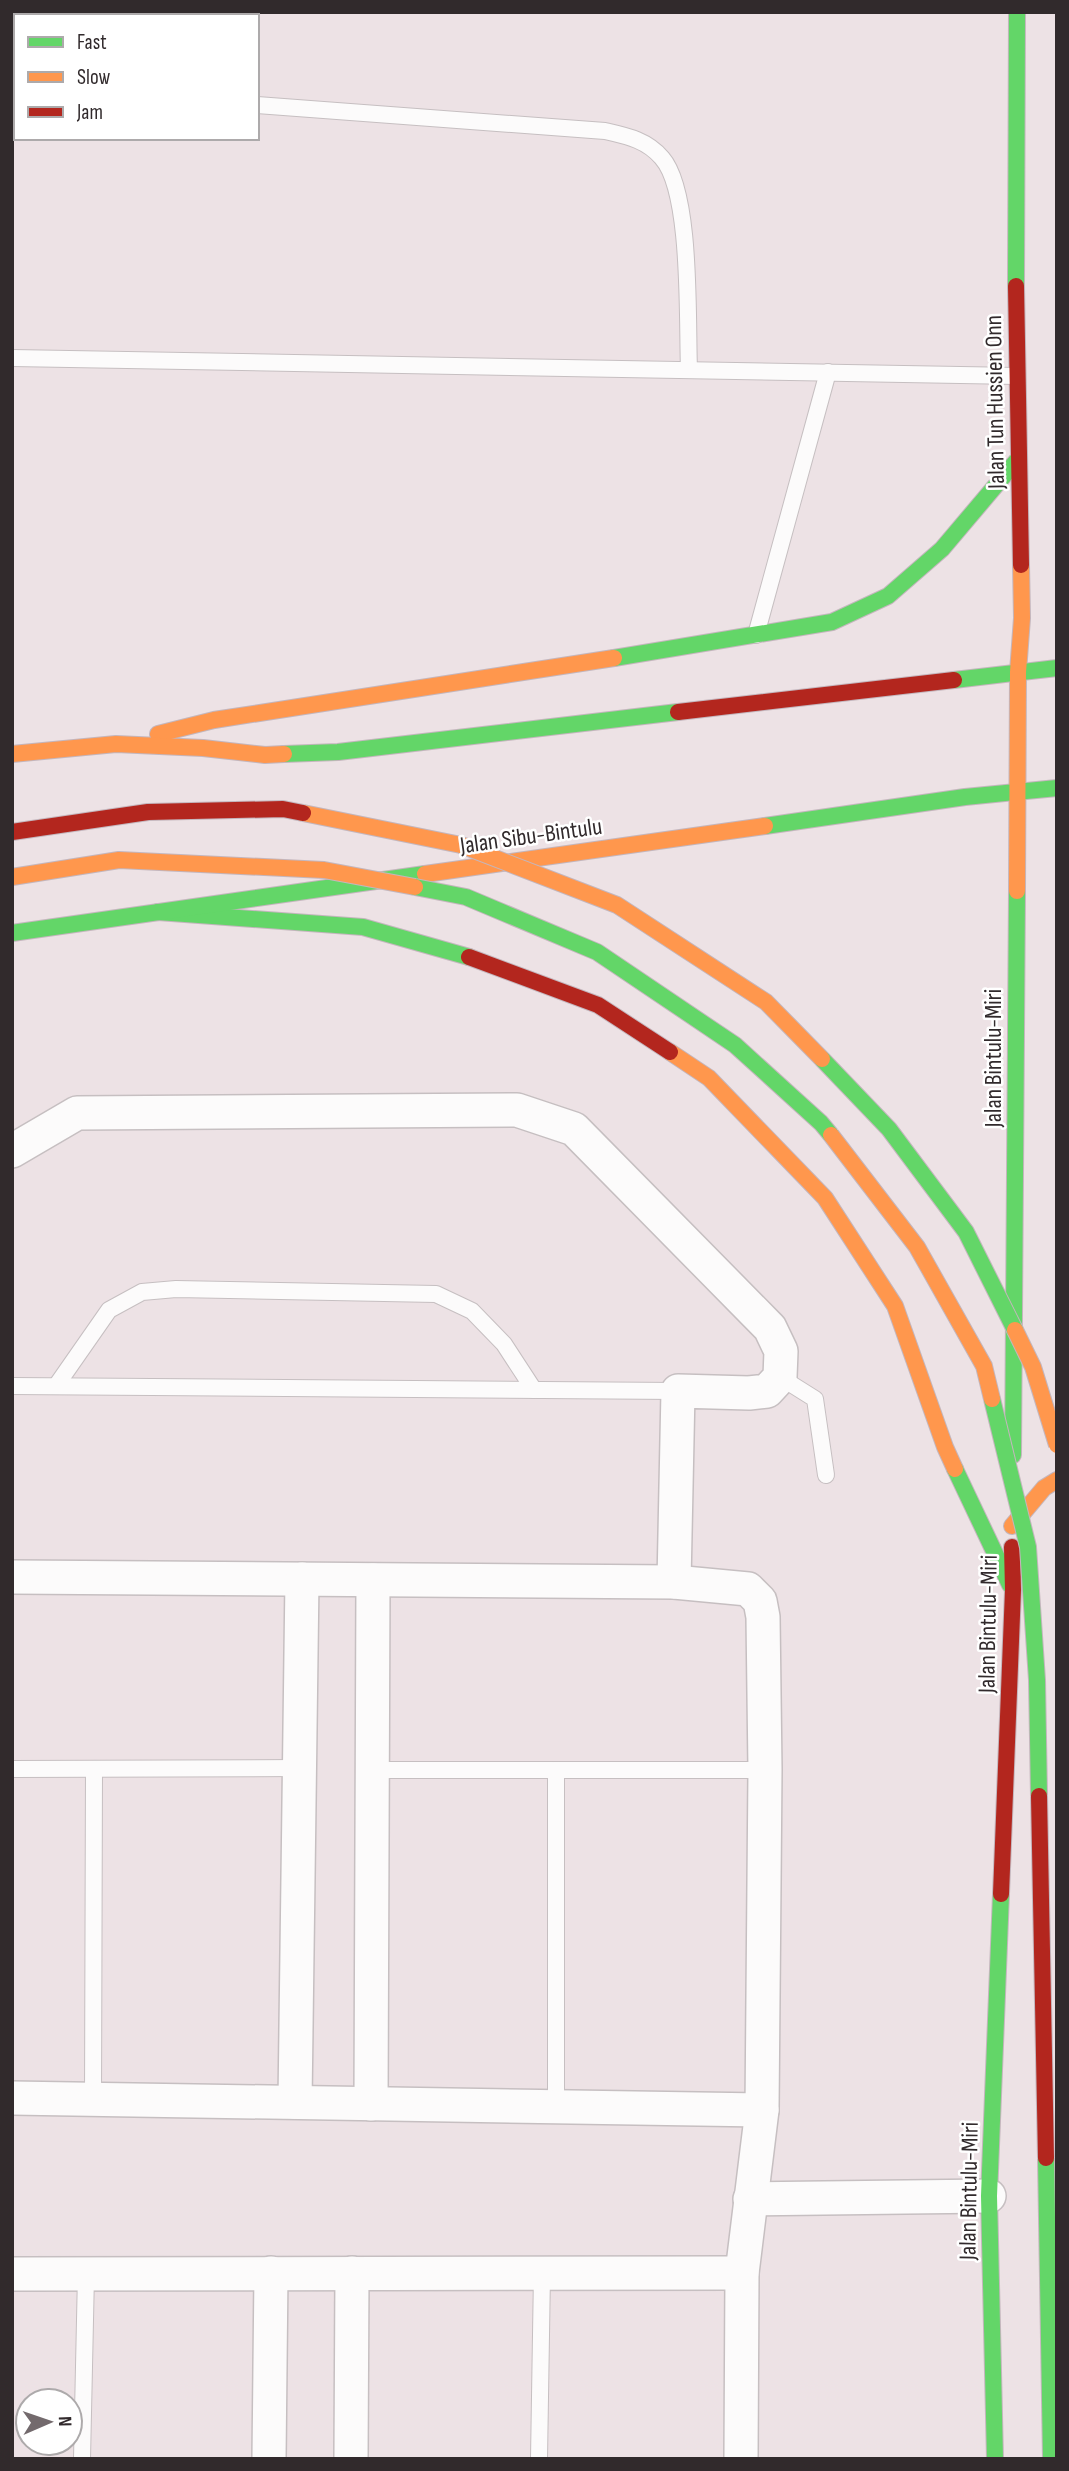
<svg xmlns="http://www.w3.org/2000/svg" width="1069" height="2471" viewBox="0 0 1069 2471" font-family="'Sofia Sans Condensed',sans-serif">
<rect width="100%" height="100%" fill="#ede2e5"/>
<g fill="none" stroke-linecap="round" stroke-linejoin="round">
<!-- lane casing -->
<g stroke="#c6bfc1" stroke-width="18">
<g id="lane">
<polyline points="12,92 16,92"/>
<path d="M257 105 605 131C627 136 647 140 662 158 692 192 687 321 689 370"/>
<polyline points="12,358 1017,376"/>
<polyline points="756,635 828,372"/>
<polyline points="780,1377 815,1399 826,1475"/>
<polyline points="12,1386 678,1391"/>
<polyline points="56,1386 109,1310 142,1292 176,1289 436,1294 472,1311 504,1344 534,1390"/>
<polyline points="12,1769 299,1768"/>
<polyline points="373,1770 765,1770"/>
<polyline points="556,1770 556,2106"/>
<polyline points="93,2100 94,1769"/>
<polyline points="82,2459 86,2274"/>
<polyline points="539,2459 542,2273"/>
</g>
</g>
<!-- street casing -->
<g stroke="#c6bfc1" stroke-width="36">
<g id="street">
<polyline points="12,1151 77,1113 517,1110 574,1129 770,1328 781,1351 780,1377 767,1391 749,1393 678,1391 674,1582"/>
<polyline points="12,1577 674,1582 748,1589 760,1601 763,1617 765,1770 762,2110 742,2273 741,2459"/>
<polyline points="12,2098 762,2110"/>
<polyline points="295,2102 302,1579"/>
<polyline points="371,2104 373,1580"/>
<polyline points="750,2199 989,2196"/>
<polyline points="12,2274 742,2273"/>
<polyline points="269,2459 271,2273"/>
<polyline points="351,2459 352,2273"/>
</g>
</g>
<!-- fast casing -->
<g stroke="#c4b6bd" stroke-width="18">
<g id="fast">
<polyline points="1016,286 1017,12"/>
<polyline points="614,658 832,622 888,596 942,549 1019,458"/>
<polyline points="954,680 1057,668"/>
<polyline points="284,754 338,752 678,712"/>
<polyline points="765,826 965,797 1057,788"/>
<polyline points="158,912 363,927 469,957"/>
<polyline points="12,933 425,874"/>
<polyline points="1013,1455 1017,891"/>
<polyline points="955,1469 1010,1585"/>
<polyline points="995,2459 989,2196 1001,1894"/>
</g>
</g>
<!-- slow casing -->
<g stroke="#c4b6bd" stroke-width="18">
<g id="slow">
<polyline points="158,734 214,720 614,658"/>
<polyline points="12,754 116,744 203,748 265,755 284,754"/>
<polyline points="425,874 765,826"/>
<polyline points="1017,891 1018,672 1022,618 1021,565"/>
<polyline points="670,1052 709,1078 825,1198 895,1306 945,1447 955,1469"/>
<polyline points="1012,1526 1044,1488 1057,1480"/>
</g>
</g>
<!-- jam casing -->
<g stroke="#c4b6bd" stroke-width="18">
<g id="jam">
<polyline points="1016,286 1021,565"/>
<polyline points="678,712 954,680"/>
<polyline points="469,957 598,1005 670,1052"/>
<polyline points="1001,1894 1013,1590 1012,1547"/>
</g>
</g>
<!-- lane -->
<use href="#lane" stroke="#fcfbfb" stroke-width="16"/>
<!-- street -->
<use href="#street" stroke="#fcfbfb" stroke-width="33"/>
<!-- fast -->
<use href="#fast" stroke="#63d668" stroke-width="16"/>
<!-- slow -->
<use href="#slow" stroke="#ff974d" stroke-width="16"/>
<!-- jam -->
<use href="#jam" stroke="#b3261e" stroke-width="16"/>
<!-- fast-bridge casing -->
<g stroke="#c4b6bd" stroke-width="18" stroke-linecap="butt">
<g id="fast-bridge">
<polyline points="415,887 466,897 597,952 735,1045 821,1123 831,1135"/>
<polyline points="822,1059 889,1129 966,1232 1015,1330"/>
<polyline points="992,1399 1028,1547 1037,1680 1039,1796"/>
<polyline points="1046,2158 1051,2459"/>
</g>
</g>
<!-- slow-bridge casing -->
<g stroke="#c4b6bd" stroke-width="18" stroke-linecap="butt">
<g id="slow-bridge">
<polyline points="303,813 461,845 617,905 766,1002 822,1059"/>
<polyline points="12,877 119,860 324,870 415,887"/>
<polyline points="831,1135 917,1247 984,1366 992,1399"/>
<polyline points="1015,1330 1033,1367 1057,1445"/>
</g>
</g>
<!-- jam-bridge casing -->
<g stroke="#c4b6bd" stroke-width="18" stroke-linecap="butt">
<g id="jam-bridge">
<polyline points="12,832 148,812 283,809 303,813"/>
<polyline points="1039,1796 1046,2158"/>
</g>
</g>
<!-- fast-bridge -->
<use href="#fast-bridge" stroke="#63d668" stroke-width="16"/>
<!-- slow-bridge -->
<use href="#slow-bridge" stroke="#ff974d" stroke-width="16"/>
<!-- jam-bridge -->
<use href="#jam-bridge" stroke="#b3261e" stroke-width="16"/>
</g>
<g text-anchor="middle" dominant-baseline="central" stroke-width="5" stroke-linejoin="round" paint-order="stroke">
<!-- street labels -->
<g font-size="24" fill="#312a2c" stroke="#fff">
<text transform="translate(995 402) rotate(-91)">Jalan Tun Hussien Onn</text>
<text transform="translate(531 836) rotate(-8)">Jalan Sibu-Bintulu</text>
<text transform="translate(993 1058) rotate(-90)">Jalan Bintulu-Miri</text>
<text transform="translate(988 1624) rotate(-89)">Jalan Bintulu-Miri</text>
<text transform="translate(969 2191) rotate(-89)">Jalan Bintulu-Miri</text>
</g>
</g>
<!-- border -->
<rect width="1069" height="2471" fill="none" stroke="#312a2c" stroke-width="28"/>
<!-- legend -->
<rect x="14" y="14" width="245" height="126" fill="#ffffff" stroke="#adaaab" stroke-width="2"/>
<rect x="28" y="37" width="35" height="10" fill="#63d668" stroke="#adaaab" stroke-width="2"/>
<text x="77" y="49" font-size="21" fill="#312a2c">Fast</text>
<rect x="28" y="72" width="35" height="10" fill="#ff974d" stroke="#adaaab" stroke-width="2"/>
<text x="77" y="84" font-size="21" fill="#312a2c">Slow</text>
<rect x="28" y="107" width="35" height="10" fill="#b3261e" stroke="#adaaab" stroke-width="2"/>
<text x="77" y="119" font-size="21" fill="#312a2c">Jam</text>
<!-- north arrow -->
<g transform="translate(49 2422) rotate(88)"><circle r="33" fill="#ffffff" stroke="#adaaab" stroke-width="2"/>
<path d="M0-5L12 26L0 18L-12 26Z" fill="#736a6d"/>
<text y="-10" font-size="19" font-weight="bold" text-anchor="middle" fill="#312a2c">N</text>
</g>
</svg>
